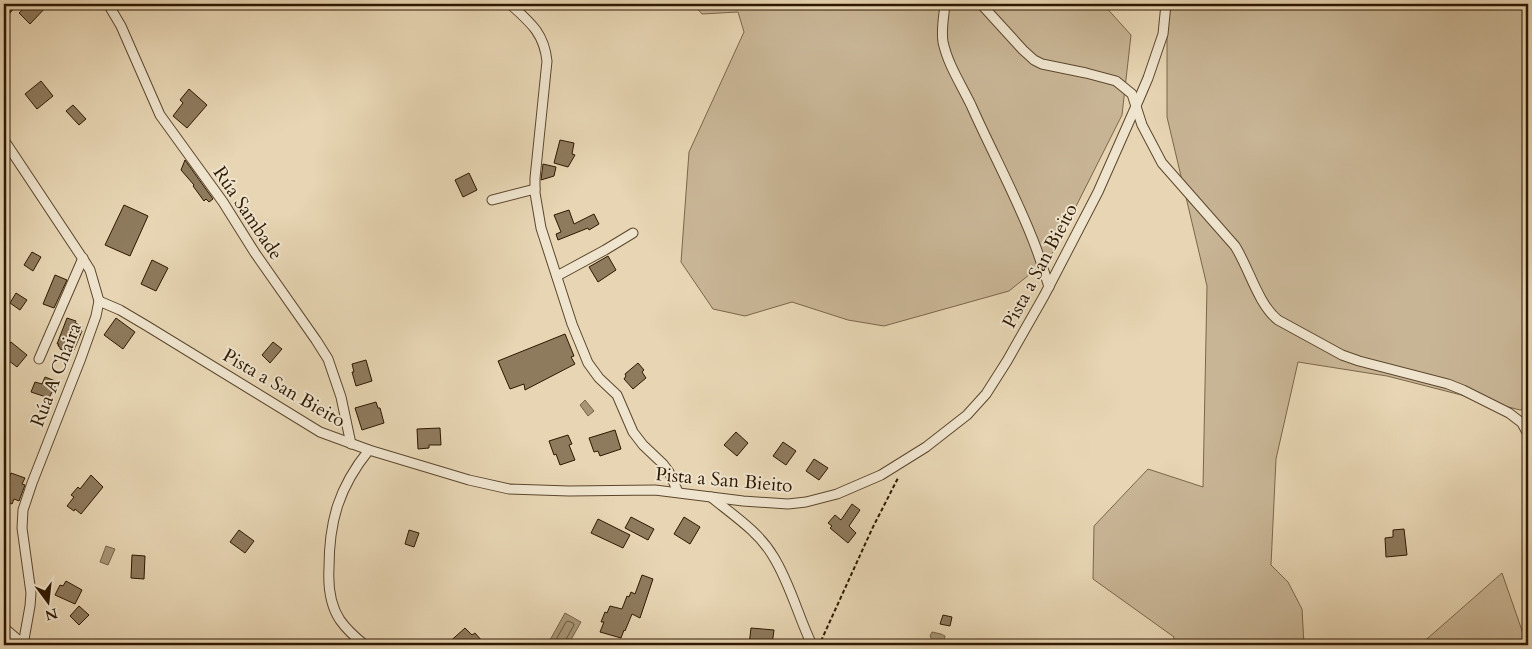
<svg xmlns="http://www.w3.org/2000/svg" width="1532" height="649" viewBox="0 0 1532 649" font-family="Cardo,serif">
<rect width="100%" height="100%" fill="#e7d5b3"/>
<filter id="stains"><feTurbulence type="fractalNoise" baseFrequency=".004" numOctaves="4"/><feColorMatrix values="0 0 0 0 .2 0 0 0 0 .09 0 0 0 0 .02 0 0 0 .5 -.17"/></filter>
<radialGradient id="worn" r=".72"><stop offset=".6" stop-color="#630" stop-opacity="0"/><stop offset="1" stop-color="#630" stop-opacity=".3"/></radialGradient>
<!-- green -->
<g fill="#c8b595" stroke="#7b664a">
<polygon points="693,4 1103,4 1131,35 1122,115 1050,258 1009,291 884,326 848,320 792,302 745,316 713,309 681,262 689,152 744,32 738,12 702,14"/>
<polygon points="1162,4 1528,4 1528,409 1520,410 1387,376 1298,362 1276,459 1271,565 1288,582 1302,609 1304,645 1173,645 1174,637 1093,579 1094,526 1148,469 1203,487 1207,286 1167,117 1167,37"/>
<polygon points="1502,573 1527,645 1420,645"/>
</g>
<!-- water -->
<g fill="#a89576" stroke="#776347">
<polygon points="585,400 594,411 588,416 580,405"/>
<polygon points="106,546 115,549 108,565 100,562"/>
<polygon points="565,613 581,622 568,645 554,645 552,641 550,640"/>
<polygon points="932,632 941,634 945,636 944,641 941,642 932,640 930,636"/>
</g>
<g fill="none" stroke-linecap="round" stroke-linejoin="round">
<!-- shore -->
<polyline stroke="#6b563b" stroke-width="1" points="558,645 557,638 566,622 568,621 573,623 574,625 565,641 565,645"/>
</g>
<!-- building -->
<g fill="#8e7a5d" stroke="#2e1800">
<polygon points="28,4 49,4 30,24 19,13"/>
<polygon points="41,81 53,96 37,109 25,94"/>
<polygon points="189,89 207,105 187,128 173,116 183,103 180,100"/>
<polygon points="73,105 86,119 79,125 66,111"/>
<polygon points="560,140 574,143 572,154 575,155 568,167 554,163"/>
<polygon points="185,160 213,199 209,202 206,199 204,201 193,186 194,185 181,170"/>
<polygon points="543,164 556,167 554,176 541,180"/>
<polygon points="469,173 477,190 463,197 455,180"/>
<polygon points="124,205 148,216 130,256 105,245"/>
<polygon points="569,210 574,224 594,214 599,224 589,230 588,228 558,240 556,234 561,232 554,215"/>
<polygon points="32,252 41,257 33,271 24,265"/>
<polygon points="608,256 616,270 598,282 589,267"/>
<polygon points="152,260 168,268 156,291 141,284"/>
<polygon points="55,275 67,280 54,308 43,304"/>
<polygon points="16,293 27,300 20,310 10,303"/>
<polygon points="67,318 76,321 75,323 82,326 80,330 82,331 74,350 73,350 72,353 60,349 60,347 58,346 59,344 57,344"/>
<polygon points="116,318 135,332 123,349 104,335"/>
<polygon points="565,334 574,356 571,357 575,364 525,390 524,384 510,389 498,361"/>
<polygon points="11,342 27,355 17,367 4,357 4,351"/>
<polygon points="273,342 282,349 270,363 262,355"/>
<polygon points="366,360 372,381 356,386 352,372 354,372 352,364"/>
<polygon points="638,363 644,370 642,372 646,378 633,389 624,379 626,376 625,374"/>
<polygon points="45,377 58,382 54,392 52,392 49,398 31,392 35,382 42,384"/>
<polygon points="376,402 378,408 380,408 384,423 362,430 355,408"/>
<polygon points="440,428 441,445 429,445 429,448 418,449 417,429"/>
<polygon points="615,430 621,449 600,456 598,451 594,452 589,438"/>
<polygon points="736,432 748,443 737,456 724,445"/>
<polygon points="568,435 572,444 569,445 575,460 560,465 556,454 554,455 549,441"/>
<polygon points="783,442 796,451 786,465 773,456"/>
<polygon points="814,459 828,468 819,480 806,471"/>
<polygon points="11,473 25,478 22,484 25,485 19,501 14,499 12,504 4,501 4,486 7,477 9,478"/>
<polygon points="91,475 103,487 81,514 75,509 74,511 67,506 74,497 71,495 78,487 80,489"/>
<polygon points="852,504 860,510 849,526 856,533 848,543 830,528 832,526 828,523 835,515 841,520"/>
<polygon points="631,517 654,529 648,540 625,528"/>
<polygon points="684,517 700,527 690,544 674,534"/>
<polygon points="598,519 630,535 623,548 591,533"/>
<polygon points="1404,529 1407,555 1386,557 1385,538 1393,537 1393,530"/>
<polygon points="239,530 254,541 245,553 230,542"/>
<polygon points="409,530 419,533 414,547 405,544"/>
<polygon points="132,555 145,556 144,579 131,578"/>
<polygon points="642,575 653,579 640,618 632,614 625,631 624,630 621,638 600,632 604,622 601,622 605,612 607,613 610,606 622,609 627,596 629,597 631,592 635,594"/>
<polygon points="66,581 82,590 75,604 55,595 60,585 63,586"/>
<polygon points="79,606 89,615 79,625 70,616"/>
<polygon points="943,615 952,617 950,626 940,624"/>
<polygon points="465,628 472,635 475,633 482,641 479,643 481,645 446,645"/>
<polygon points="751,628 774,630 772,645 749,645"/>
</g>
<g fill="none" stroke-linecap="round" stroke-linejoin="round">
<!-- street casing -->
<g stroke="#5c472d" stroke-width="11">
<g id="street">
<polyline points="108,4 121,26 160,115 223,202 255,253 316,340 328,359 341,397 351,444"/>
<path d="M510 4C530 22 544 33 547 61L535 178V193L541 228 572 324 588 363 599 378 617 395 633 432 643 445 663 464 669 472 678 492"/>
<path d="M945 4C944 16 941 29 943 42 948 65 961 84 971 105 991 150 1015 194 1033 240 1039 255 1044 271 1049 287"/>
<path d="M981 4 1023 50 1034 60 1042 64 1086 73 1116 81 1132 94 1142 125 1162 163 1235 246C1249 268 1258 304 1278 320L1342 355 1359 361 1448 384 1463 390 1509 413 1522 423 1528 434"/>
<polyline points="4,140 85,262 90,270 99,301 96,316 81,358 32,483 23,510 22,528 31,593 30,606 23,645"/>
<polyline points="492,200 535,189"/>
<polyline points="557,276 605,250 633,233"/>
<polyline points="99,301 120,310 147,326 320,432 369,450 469,480 509,489 569,491 655,490 743,501 788,504 806,502 837,494 881,475 926,447 967,415 986,394 1007,361 1044,296 1098,192 1136,106 1148,78 1163,34 1166,4"/>
<polyline points="39,359 83,258"/>
<path d="M711 497C733 515 759 532 773 556 790 583 798 616 812 645"/>
<polyline points="4,628 23,644"/>
<path d="M365 645C356 638 347 630 340 620 330 605 328 586 329 568 329 521 339 487 369 450"/>
</g>
</g>
<!-- secondary casing -->
<g stroke="#2e1800" stroke-width="15">
<polyline id="secondary" points="4,9 8,4"/>
</g>
<!-- path -->
<polyline stroke="#2e1800" stroke-width="2" stroke-dasharray="4 2.5" stroke-linecap="butt" points="821,641 872,529 898,478"/>
<!-- street -->
<use href="#street" stroke="#efe4ce" stroke-width="9"/>
<!-- secondary -->
<use href="#secondary" stroke="#efe4ce" stroke-width="12"/>
</g>
<g text-anchor="middle" dominant-baseline="central" stroke-width="4" stroke-linejoin="round" paint-order="stroke">
<!-- street labels -->
<g font-size="19" fill="#2e1800" stroke="#efe4ce">
<text transform="translate(248 213) rotate(56)">Rúa Sambade</text>
<text transform="translate(1040 266) rotate(-62)">Pista a San Bieito</text>
<text transform="translate(56 375) rotate(-69)">Rúa A Chaira</text>
<text transform="translate(284 388) rotate(30)">Pista a San Bieito</text>
<text transform="translate(724 480) rotate(5)">Pista a San Bieito</text>
</g>
</g>
<!-- margin -->
<rect width="1532" height="649" fill="none" stroke="#e7d5b3" stroke-width="20"/>
<rect x="5" y="5" width="1522" height="639" fill="none" stroke="#2e1800" stroke-width="2.5"/>
<rect x="10" y="10" width="1512" height="629" fill="none" stroke="#2e1800"/>
<!-- north arrow -->
<g transform="translate(48 602) rotate(165)" stroke="#efe4ce" stroke-width="4" paint-order="stroke">
<path d="M0-4L9 19L0 12L-9 19Z" fill="#2e1800"/>
<text y="-8" font-size="14" font-weight="bold" text-anchor="middle" fill="#2e1800">N</text>
</g>
<rect width="100%" height="100%" filter="url(#stains)"/>
<rect width="100%" height="100%" fill="url(#worn)"/>
</svg>
